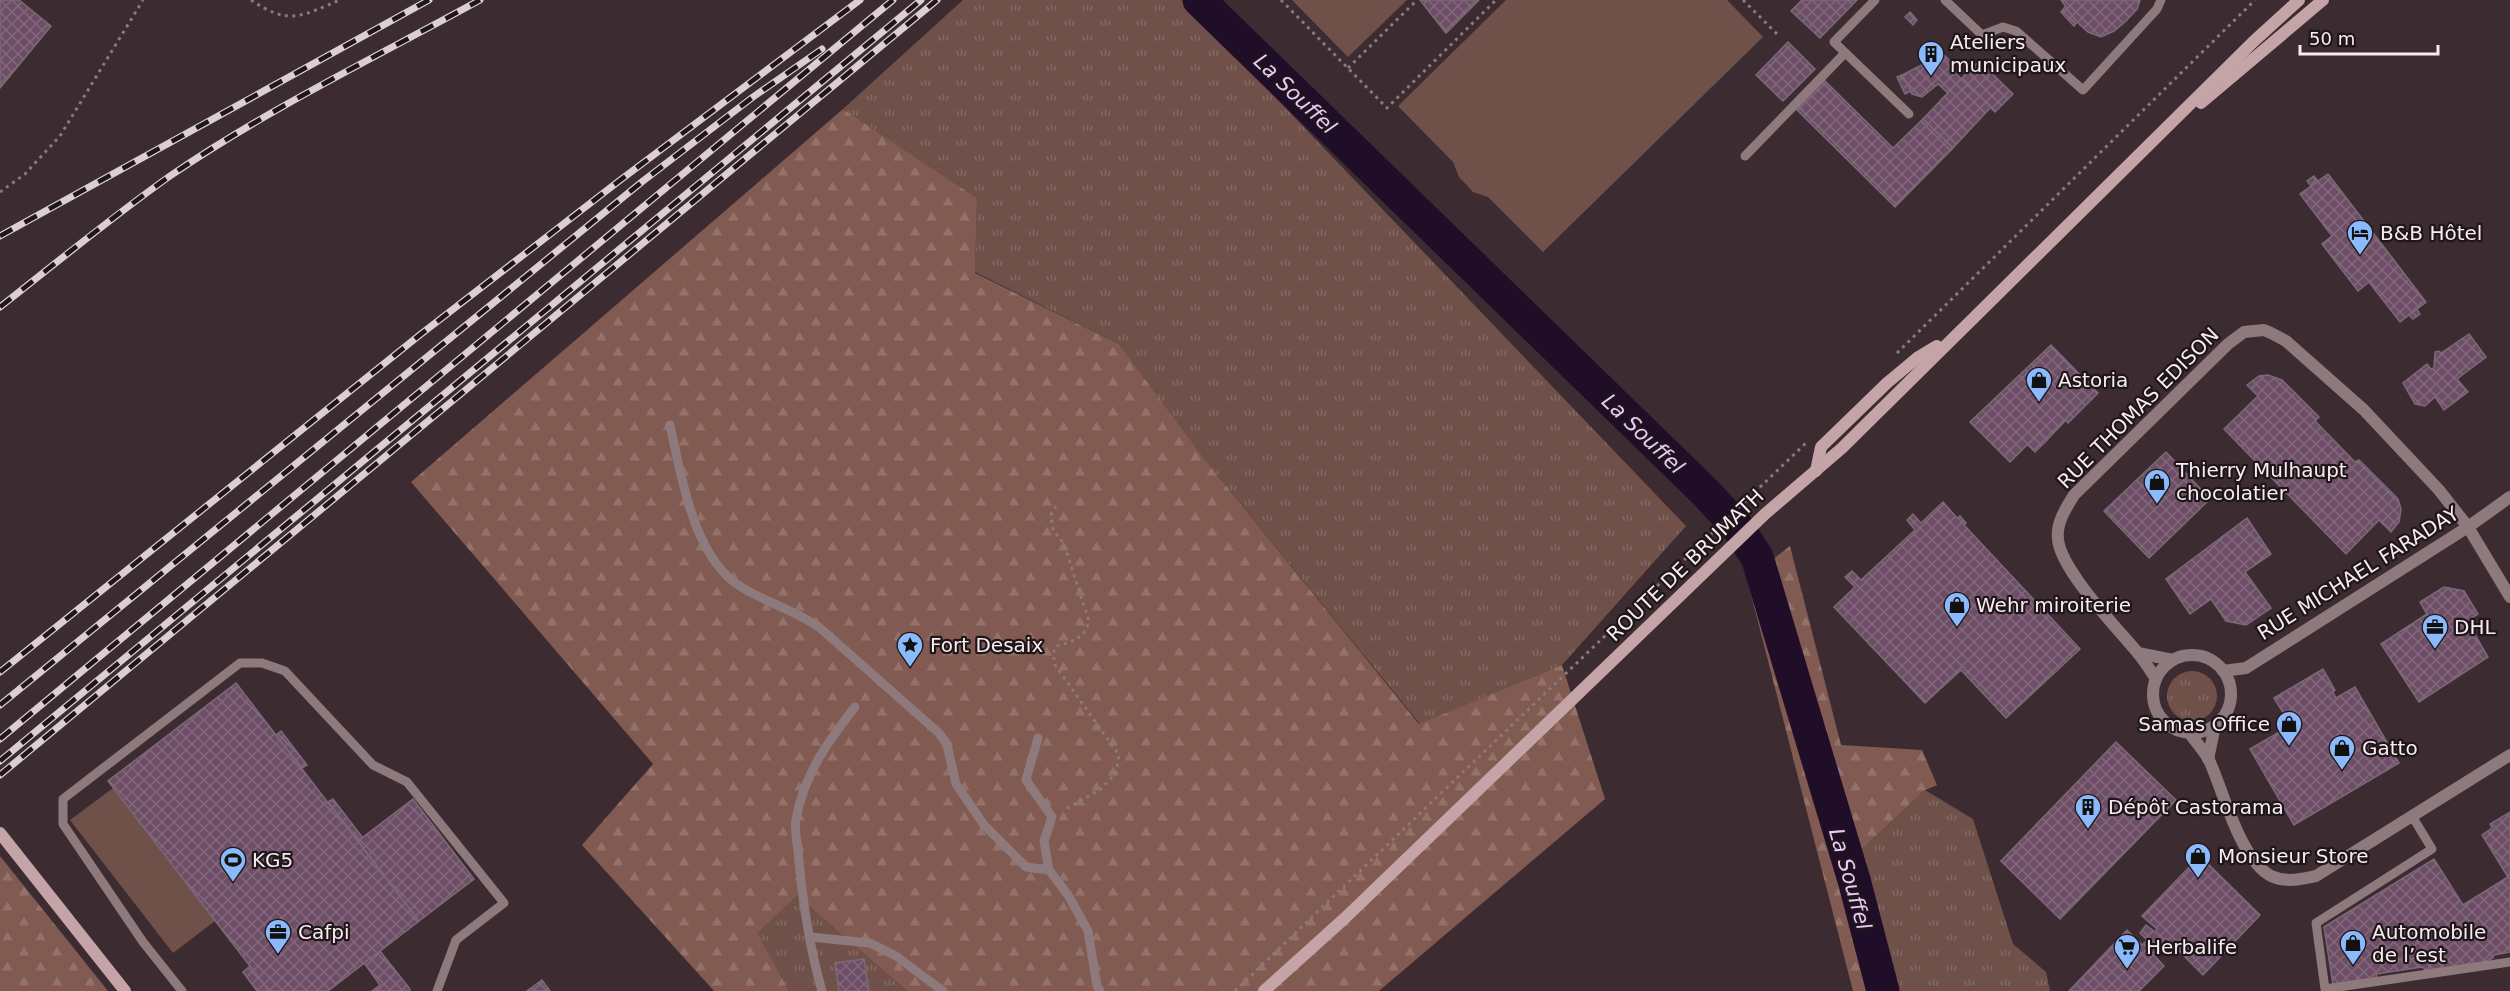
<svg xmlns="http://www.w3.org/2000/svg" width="2510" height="991" viewBox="0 0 2510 991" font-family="'DejaVu Sans',sans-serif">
<defs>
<pattern id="grass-tufts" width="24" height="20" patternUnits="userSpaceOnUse" patternTransform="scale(1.5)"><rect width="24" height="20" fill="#70514a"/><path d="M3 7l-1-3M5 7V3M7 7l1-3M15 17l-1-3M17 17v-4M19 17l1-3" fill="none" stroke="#856a64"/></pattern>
<pattern id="forest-firs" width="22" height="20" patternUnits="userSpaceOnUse" patternTransform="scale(1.5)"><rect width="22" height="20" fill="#815a51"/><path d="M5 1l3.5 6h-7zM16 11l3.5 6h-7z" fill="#94726a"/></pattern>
<pattern id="building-cross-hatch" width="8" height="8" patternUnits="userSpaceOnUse" patternTransform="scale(1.5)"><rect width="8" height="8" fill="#6d4e66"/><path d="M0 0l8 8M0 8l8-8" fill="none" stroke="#83687c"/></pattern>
</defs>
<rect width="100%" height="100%" fill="#3c2b31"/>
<!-- grass -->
<g fill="url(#grass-tufts)">
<polygon points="963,0 1182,0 1686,526 1562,665 1420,724 1213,470 1119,344 975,272 977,198 843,109"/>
<circle cx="2192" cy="696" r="25"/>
<polygon points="1925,790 1973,819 2013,944 2046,972 2050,991 1895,991 1859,852"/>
<polygon points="797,896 907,991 789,991 756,933"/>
</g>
<!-- forest -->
<g fill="url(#forest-firs)">
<polygon points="843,109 977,198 975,273 1119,344 1213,470 1419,724 1562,665 1605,799 1379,991 907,991 797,896 757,933 789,991 714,991 582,845 653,764 411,482"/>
<polygon points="1790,546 1841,745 1922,750 1937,785 1925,790 1859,852 1895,991 1853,991 1747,579"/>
<polygon points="0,856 108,991 0,991"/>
</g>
<!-- park -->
<g fill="#70514a">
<polygon points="1292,0 1407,0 1348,57"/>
<polygon points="1506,0 1727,0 1763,37 1543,252 1488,197 1473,192 1459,177 1453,162 1398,106"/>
<polygon points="113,788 215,921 173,953 70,820"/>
</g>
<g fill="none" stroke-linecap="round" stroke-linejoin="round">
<!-- river -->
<polyline stroke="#200e28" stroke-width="33" points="1199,0 1706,493 1738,528 1757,557 1854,880 1883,991"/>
</g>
<!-- building -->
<g fill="url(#building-cross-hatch)" stroke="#7a6a76" stroke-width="1.5">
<polygon points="0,0 19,0 51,26 0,88"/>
<polygon points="1420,0 1479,0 1446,33"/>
<polygon points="1802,0 1857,0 1820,38 1791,11"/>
<polygon points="2061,0 2140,0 2137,9 2126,21 2114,31 2101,37 2088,32 2077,22"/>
<polygon points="2065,7 2077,22 2074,26 2061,12"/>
<polygon points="1910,12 1917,20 1913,25 1905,17"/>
<polygon points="1788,42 1815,69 1783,101 1756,75"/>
<polygon points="1943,54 1955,66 1952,69 1961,79 1948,93 1938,84 1922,97 1912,94 1902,75"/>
<polygon points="1979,61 2013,94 1995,112 1961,79"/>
<polygon points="1902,75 1911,91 1905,94 1897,77"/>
<polygon points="1961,79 1991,107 1953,148 1923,119"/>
<polygon points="1824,80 1893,148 1923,119 1953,148 1895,207 1796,109"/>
<polygon points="2328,174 2426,302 2400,322 2369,282 2358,291 2322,244 2332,236 2300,194"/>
<polygon points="2314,176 2318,181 2311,186 2307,181"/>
<polygon points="2417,309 2420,314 2413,319 2409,315"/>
<polygon points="2469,334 2486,357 2457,379 2468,392 2444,410 2435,397 2425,406 2415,404 2403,383 2427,364 2431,369 2434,368 2435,352 2439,351 2441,353"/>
<polygon points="2051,345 2098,393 2068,423 2066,420 2047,440 2039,433 2010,462 1970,422"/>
<polygon points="2268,375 2282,380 2319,417 2315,421 2355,462 2359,460 2398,499 2401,509 2399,522 2391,532 2379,520 2346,554 2224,429 2258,396 2247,385 2259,376"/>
<polygon points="2039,433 2047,440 2035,452 2028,445"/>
<polygon points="2166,452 2210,499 2149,558 2104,511"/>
<polygon points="1943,502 1957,518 1960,516 1966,523 1964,525 2080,649 2006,718 1961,670 1925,703 1834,607 1855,587 1845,577 1852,571 1861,580 1915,530 1907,520 1913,514 1921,523"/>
<polygon points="2247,518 2271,554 2245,572 2271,608 2246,625 2226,621 2211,599 2190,614 2166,579"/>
<polygon points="2444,587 2464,591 2478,614 2467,621 2488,657 2419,702 2381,644 2427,614 2420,602"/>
<polygon points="2323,669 2335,690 2333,692 2336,698 2355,687 2399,763 2294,825 2250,749 2293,724 2289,717 2287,719 2274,698"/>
<polygon points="236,683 419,921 328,991 269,991 108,781"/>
<polygon points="281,731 307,765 302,768 276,735"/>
<polygon points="2116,742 2176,800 2060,919 2001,861"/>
<polygon points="333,799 363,838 358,841 328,802"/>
<polygon points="413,799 474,879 419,921 358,841"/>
<polygon points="2510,812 2510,952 2494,955 2493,958 2475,966 2443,970 2426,970 2422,967 2376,974 2377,978 2333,985 2324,927 2434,859 2463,905 2508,877 2482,835 2492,828 2490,824"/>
<polygon points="2200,856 2260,915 2203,975 2166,938 2163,941 2165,946 2162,952 2152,953 2164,966 2139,991 2069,991 2127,930 2142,945 2147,940 2140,933 2146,925 2155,932 2157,929 2142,916"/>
<polygon points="380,951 410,989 410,991 372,991 380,985 364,963"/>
<polygon points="864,959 869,991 839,991 835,963"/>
<polygon points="250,966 269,991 257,991 243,972"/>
<polygon points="542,980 550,991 527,991"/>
</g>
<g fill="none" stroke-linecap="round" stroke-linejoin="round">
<!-- path -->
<g stroke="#897a7f" stroke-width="3" stroke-dasharray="3 4.5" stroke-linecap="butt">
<path d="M251 0C289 26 301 16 340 0"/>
<polyline points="1281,0 1387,108 1496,0"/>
<polyline points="1743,0 1777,34"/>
<polyline points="1348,68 1417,0"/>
<polyline points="0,192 25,174 60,136 143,0"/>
<polyline points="1897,353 2255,0"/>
<path d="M1056 506 1051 515 1053 530 1064 544 1089 621C1085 639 1073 641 1056 646L1053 653 1055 665 1119 755 1116 773 1101 789 1064 810"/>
<polyline points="1235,991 1807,442"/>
</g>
<!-- lane -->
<g stroke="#8e7a7c" stroke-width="9">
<polyline points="1875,0 1834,42 1909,114"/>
<polyline points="1945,0 1982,35 2003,27 2016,31 2083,90 2157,9 2161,0"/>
<polyline points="1745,156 1845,53"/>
<path d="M670 425C681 475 694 561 743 588 768 603 796 611 820 628L939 733 947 745 956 784 984 825 1026 867 1049 870"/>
<polyline points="1038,738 1026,780 1052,817 1044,841 1049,870 1068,895 1088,931 1097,986 1100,991"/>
<polyline points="2412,816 2432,849 2316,923 2325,989 2510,962"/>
<polyline points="810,937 870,943 896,956 943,991"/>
<polyline points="182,991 143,942 63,824 63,799 240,663 262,663 285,671 373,765 407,782 504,903 456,940 437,991"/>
<path d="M822 991C809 946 802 897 798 851 797 841 794 829 796 819 804 775 828 741 855 707"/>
</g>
<!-- street -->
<g stroke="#8e7a7c" stroke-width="12">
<polyline points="2138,653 2173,660"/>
<circle cx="2192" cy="694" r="39"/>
<polyline points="2223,671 2246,668 2468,527 2510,497"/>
<path d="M2156 679C2150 670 2144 660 2137 652 2117 628 2060 569 2058 539 2056 523 2066 508 2074 495L2228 344 2244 332 2264 330 2271 333 2286 341 2364 410 2439 490 2468 527 2510 597"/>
<path d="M2190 734C2196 742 2204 751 2209 760 2223 790 2240 860 2271 876 2286 883 2301 879 2316 876L2510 755"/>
<polyline points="2208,759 2215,726"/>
</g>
<!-- secondary -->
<g stroke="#c4a4a6" stroke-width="12">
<polyline points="2201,103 2323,0"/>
<polyline points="1816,471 1821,447 1887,383 1917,358 1937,346"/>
<polyline points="0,833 125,991"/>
<polyline points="1264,991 1345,918 1765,514 1842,448 2253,42 2299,0"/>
</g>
<!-- rail casing -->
<g stroke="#dccfd3" stroke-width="7">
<g id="rail">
<polyline points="0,236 429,0"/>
<path d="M0 307C56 263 112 217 170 176 268 109 376 57 480 0"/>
<polyline points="0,672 421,334 619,181 860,0"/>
<polyline points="0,705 643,181 753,97 822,49"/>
<polyline points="0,739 893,0"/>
<polyline points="0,761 921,0"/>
<polyline points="0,775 937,0"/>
</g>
</g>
<!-- rail -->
<use href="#rail" stroke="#1e1619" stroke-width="4.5" stroke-dasharray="14" stroke-linecap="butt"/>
</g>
<!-- icons -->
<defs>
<g id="building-pin" transform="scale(1.35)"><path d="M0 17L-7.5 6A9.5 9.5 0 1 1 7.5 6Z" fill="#8abafc" stroke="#1e1619"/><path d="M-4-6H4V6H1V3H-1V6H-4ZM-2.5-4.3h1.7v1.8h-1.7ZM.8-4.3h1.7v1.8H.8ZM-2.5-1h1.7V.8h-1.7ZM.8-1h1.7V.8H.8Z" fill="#111"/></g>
<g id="hotel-pin" transform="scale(1.35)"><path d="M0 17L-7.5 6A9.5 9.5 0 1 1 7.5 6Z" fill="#8abafc" stroke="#1e1619"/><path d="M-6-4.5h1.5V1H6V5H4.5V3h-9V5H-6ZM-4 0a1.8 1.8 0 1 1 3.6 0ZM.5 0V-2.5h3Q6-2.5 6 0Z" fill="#111"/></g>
<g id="shop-pin" transform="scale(1.35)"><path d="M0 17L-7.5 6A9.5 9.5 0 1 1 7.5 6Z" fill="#8abafc" stroke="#1e1619"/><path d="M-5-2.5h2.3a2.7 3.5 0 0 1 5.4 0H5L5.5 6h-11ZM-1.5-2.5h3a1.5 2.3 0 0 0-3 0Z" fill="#111"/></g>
<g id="office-pin" transform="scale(1.35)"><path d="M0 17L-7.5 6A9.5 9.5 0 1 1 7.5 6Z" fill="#8abafc" stroke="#1e1619"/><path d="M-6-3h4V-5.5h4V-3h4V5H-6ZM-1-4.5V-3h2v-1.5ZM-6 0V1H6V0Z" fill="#111"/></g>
<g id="sight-pin" transform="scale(1.35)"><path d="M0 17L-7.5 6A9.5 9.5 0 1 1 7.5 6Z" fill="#8abafc" stroke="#1e1619"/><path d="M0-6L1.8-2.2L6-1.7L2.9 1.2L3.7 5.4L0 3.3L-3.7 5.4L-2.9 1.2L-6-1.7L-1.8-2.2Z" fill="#111"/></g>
<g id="stadium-pin" transform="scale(1.35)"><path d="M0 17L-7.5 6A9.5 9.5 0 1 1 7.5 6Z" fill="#8abafc" stroke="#1e1619"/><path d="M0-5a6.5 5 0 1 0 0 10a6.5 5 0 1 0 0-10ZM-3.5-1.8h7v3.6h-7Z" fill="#111"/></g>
<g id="supermarket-pin" transform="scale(1.35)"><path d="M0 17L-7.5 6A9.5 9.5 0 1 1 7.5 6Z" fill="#8abafc" stroke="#1e1619"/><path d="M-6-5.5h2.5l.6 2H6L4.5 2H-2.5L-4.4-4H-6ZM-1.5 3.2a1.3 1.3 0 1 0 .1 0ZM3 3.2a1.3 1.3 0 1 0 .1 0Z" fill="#111"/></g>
</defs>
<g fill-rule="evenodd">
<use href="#building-pin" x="1931" y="54"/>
<use href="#hotel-pin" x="2360" y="233"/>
<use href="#shop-pin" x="2039" y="380"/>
<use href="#shop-pin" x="2157" y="482"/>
<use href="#shop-pin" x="1957" y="605"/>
<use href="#office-pin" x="2435" y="627"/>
<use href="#sight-pin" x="910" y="645"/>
<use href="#shop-pin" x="2289" y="724"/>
<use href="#shop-pin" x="2342" y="748"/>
<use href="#building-pin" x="2088" y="807"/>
<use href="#shop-pin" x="2198" y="856"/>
<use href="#stadium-pin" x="233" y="860"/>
<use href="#office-pin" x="278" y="932"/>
<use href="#shop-pin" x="2353" y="943"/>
<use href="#supermarket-pin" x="2127" y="947"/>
</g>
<g text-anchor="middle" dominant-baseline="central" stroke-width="4.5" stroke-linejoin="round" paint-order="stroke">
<!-- poi labels -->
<g font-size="20" fill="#f8ecf0" stroke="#1e1619" text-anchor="start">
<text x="1950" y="42">Ateliers<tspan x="1950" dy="23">municipaux</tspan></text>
<text x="2380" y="233">B&amp;B Hôtel</text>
<text x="2058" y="380">Astoria</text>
<text x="2176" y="470">Thierry Mulhaupt<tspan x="2176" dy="23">chocolatier</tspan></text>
<text x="1976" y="605">Wehr miroiterie</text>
<text x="2454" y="627">DHL</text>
<text x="930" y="645">Fort Desaix</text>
<text x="2270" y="724" text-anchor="end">Samas Office</text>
<text x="2362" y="748">Gatto</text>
<text x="2108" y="807">Dépôt Castorama</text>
<text x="2218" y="856">Monsieur Store</text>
<text x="252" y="860">KG5</text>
<text x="298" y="932">Cafpi</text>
<text x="2372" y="932">Automobile<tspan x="2372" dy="23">de l’est</tspan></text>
<text x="2146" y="947">Herbalife</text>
</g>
<!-- street labels -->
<g font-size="20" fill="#f8ecf0" stroke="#1e1619">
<text transform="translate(2138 408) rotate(-45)">RUE THOMAS EDISON</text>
<text transform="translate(1685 565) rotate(-44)">ROUTE DE BRUMATH</text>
<text transform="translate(2358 573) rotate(-32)">RUE MICHAEL FARADAY</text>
</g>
<!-- water labels -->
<g font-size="21" font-style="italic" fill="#edc7fe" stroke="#1e1619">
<text transform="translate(1295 94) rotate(44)">La Souffel</text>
<text transform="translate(1643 434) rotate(44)">La Souffel</text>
<text transform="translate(1850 879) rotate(74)">La Souffel</text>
</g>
</g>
<!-- scale -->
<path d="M2300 45v9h138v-9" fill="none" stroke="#f8ecf0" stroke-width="3"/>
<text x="2309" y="45" font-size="18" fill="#f8ecf0" stroke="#1e1619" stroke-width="4.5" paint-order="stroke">50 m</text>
</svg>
